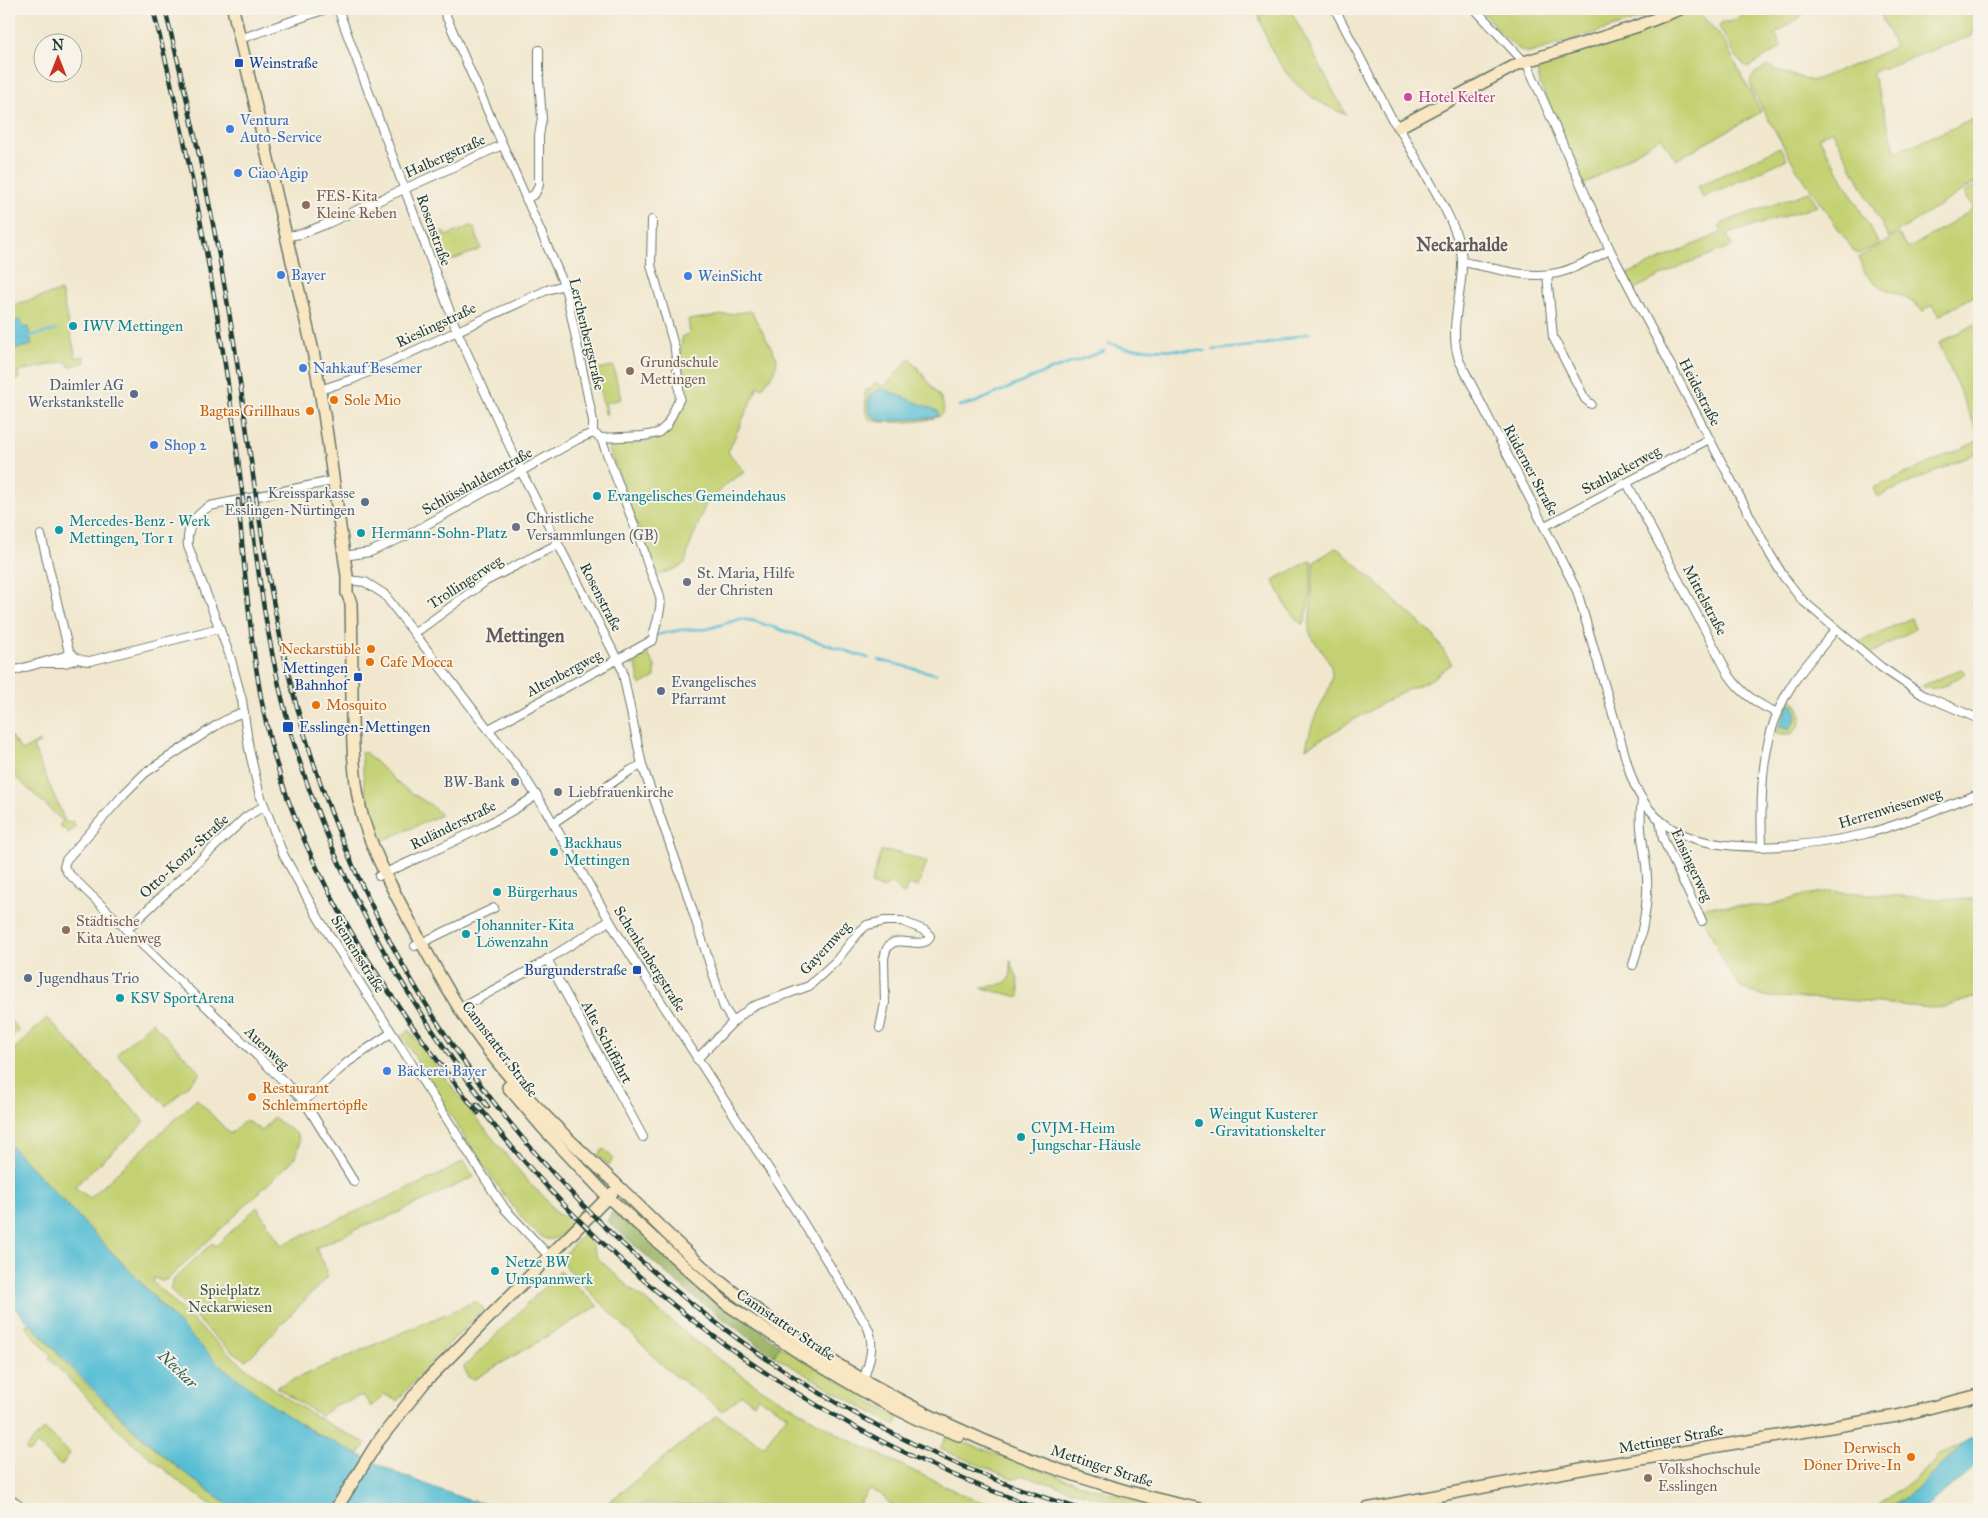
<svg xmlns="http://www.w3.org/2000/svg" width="1988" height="1518" viewBox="0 0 1988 1518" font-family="'IM FELL Great Primer',serif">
<rect width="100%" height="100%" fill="#f7f3e8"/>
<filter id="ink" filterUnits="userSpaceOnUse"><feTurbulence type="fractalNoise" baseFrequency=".02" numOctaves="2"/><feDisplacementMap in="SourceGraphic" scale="10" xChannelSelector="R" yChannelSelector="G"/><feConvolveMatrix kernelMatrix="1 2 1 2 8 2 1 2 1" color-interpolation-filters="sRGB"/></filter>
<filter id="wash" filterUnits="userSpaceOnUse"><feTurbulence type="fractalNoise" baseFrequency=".0096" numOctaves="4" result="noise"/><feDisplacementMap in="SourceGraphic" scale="20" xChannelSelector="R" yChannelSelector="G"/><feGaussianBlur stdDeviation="1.12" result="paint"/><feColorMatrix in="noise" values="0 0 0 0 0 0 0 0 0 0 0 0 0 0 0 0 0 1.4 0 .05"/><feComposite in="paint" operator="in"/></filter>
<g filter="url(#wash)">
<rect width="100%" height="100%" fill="#f1e7ce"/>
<!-- green -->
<g fill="#c4d173" stroke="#728754">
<path d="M1257 9H1290L1346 115C1294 94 1271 62 1257 9Z"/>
<path d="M1482 9H1666L1630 22 1530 53C1513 52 1492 22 1481 10Z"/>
<polygon points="1689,9 1696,9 1722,38 1761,112 1676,160 1661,137 1584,185 1541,86 1537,71 1539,65 1557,57 1558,59 1564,57 1563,53"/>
<path d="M1740 9H1812L1775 34 1782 47 1749 67C1736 64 1727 38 1719 27L1722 22H1730L1744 15Z"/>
<polygon points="1878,9 1979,9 1972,36 1872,72 1896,152 1979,117 1979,180 1889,238 1832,130 1819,137 1879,244 1858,254 1854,251 1796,168 1752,90 1750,81 1755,73 1768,66 1775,70 1812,81 1869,59 1895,46"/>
<polygon points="1780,147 1787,159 1703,198 1697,187"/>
<path d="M1979 183V293L1939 316 1932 305 1923 311C1917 306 1912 301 1904 297 1883 287 1865 284 1859 257L1899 234 1908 249 1969 212 1973 207 1964 193Z"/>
<polygon points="1809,192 1818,206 1727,234 1732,246 1679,267 1634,289 1627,274 1723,232 1719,226 1724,222"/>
<polygon points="471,226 474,227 481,249 445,263 436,239 432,240 430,237 444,232 446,236"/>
<polygon points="61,291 76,358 84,356 85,362 69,367 67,361 18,372 19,379 12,380 9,375 9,306"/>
<path d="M751 311 777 358 775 371 762 388 758 386 728 452 745 472 729 482 705 506 689 548 685 563 679 567 656 576 607 444C638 442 669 448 679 411 682 400 685 398 683 385 682 369 678 352 683 336L690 333 688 320Z"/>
<polygon points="1979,322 1979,436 1939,343"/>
<polygon points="592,342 598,369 613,366 621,399 605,403 607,414 605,414 590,343"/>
<path d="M910 358 940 397C943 402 946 411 941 415 932 423 881 424 870 420L866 413 865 391 873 387 875 383 885 386Z"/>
<polygon points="1978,441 1979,452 1877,497 1873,488"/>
<path d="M1337 547 1434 636 1452 664 1430 680 1398 694 1306 748C1308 739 1310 730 1313 722 1319 706 1336 684 1331 667 1327 653 1313 644 1309 630L1314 562Z"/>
<polygon points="1312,560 1310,595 1305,622 1301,624 1286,606 1273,580"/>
<polygon points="1911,618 1915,629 1870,654 1857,643"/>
<polygon points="644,648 655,666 655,677 640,685 636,664 631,665 628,657"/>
<path d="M1961 669 1966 673C1954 680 1936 694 1922 686Z"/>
<path d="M1790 698C1804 707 1805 724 1791 734H1776Z"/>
<polygon points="9,734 22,751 39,741 39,743 33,747 66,823 73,821 75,826 69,833 59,825 63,821 9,771"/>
<polygon points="361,751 366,753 401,786 432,806 441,815 380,842 365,790"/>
<polygon points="881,851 901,853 927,862 918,887 908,884 904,895 891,883 883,889 871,884"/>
<polygon points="1830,891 1941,899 1979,899 1979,996 1945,1007 1930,1008 1836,999 1769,997 1749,992 1739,985 1727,968 1702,915 1702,909 1708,906 1767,906 1805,895"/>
<path d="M1010 959 1018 980 1020 997 981 988C991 984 1010 989 1011 971 1011 967 1010 962 1010 959Z"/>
<path d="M47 1018 145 1122 74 1187 90 1198 197 1099 230 1134 246 1120 262 1131 273 1118 297 1134C302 1145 298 1154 290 1163L168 1279 162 1281 154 1278 153 1282C160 1290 168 1295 175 1303 234 1362 291 1408 366 1443L358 1455C309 1431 259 1401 219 1364 193 1340 169 1313 145 1287L9 1144V1054Z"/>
<polygon points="9,1019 19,1030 9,1040"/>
<polygon points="152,1022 201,1073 166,1106 117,1054"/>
<path d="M409 1030 471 1112 530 1184 543 1196 556 1213 568 1219 572 1224C566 1230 557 1241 547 1239 520 1234 421 1068 402 1035Z"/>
<polygon points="604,1149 613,1158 609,1165 597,1155"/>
<path d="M464 1161 474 1177 386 1218 368 1224 316 1248 327 1271 326 1278 249 1358 245 1360C218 1344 196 1317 174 1294L170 1288 174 1279 212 1243 216 1246 257 1207 281 1245 443 1173Z"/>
<polygon points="583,1234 592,1245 597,1257 624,1283 718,1359 762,1389 847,1439 970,1498 1007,1509 924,1509 897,1507 888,1503 881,1494 868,1490 857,1508 734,1509 711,1505 606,1504 717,1416 764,1446 787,1415 758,1397 754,1403 742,1395 722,1411 663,1366 565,1266 562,1260 563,1256"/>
<polygon points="560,1271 598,1306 473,1380 468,1377 464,1367"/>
<polygon points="476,1301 484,1309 433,1360 397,1401 384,1394 371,1407 363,1395 335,1405 321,1416 276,1387"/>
<path d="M29 1323C47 1341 63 1361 81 1379 129 1427 178 1473 236 1509H218L187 1488 135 1445 99 1411 49 1358 51 1355 25 1326Z"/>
<polygon points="780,1346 869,1399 870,1402 899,1417 895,1426 774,1356"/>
<polygon points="44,1429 70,1453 61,1466 38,1444 29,1453 25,1449"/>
<polygon points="945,1438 951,1438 1089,1487 1166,1509 1136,1509 1024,1476 1014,1479 940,1449"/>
<polygon points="1964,1443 1917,1489 1888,1509 1873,1509 1912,1481 1935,1461 1935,1457"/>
</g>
<!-- forest -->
<polygon fill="#9bb365" stroke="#5d784c" points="612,1212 618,1213 780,1346 774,1356 691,1295 607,1221"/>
<!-- water -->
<g fill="#57bed4" stroke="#3b7e84">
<polygon points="18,320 21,321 24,328 28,327 32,345 16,349 11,331 15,330 14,323"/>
<path d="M880 389 886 390 938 411V416L931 418 880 421 871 415C866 404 868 393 880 389Z"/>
<polygon points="1790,704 1795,706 1797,717 1789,729 1779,725"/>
<path d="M9 1144 145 1287 164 1309 220 1365 273 1406 313 1432 396 1473 465 1499 509 1509H236C148 1454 81 1375 9 1302Z"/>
<polygon points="1979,1434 1979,1463 1923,1509 1888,1509 1917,1489 1964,1443"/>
</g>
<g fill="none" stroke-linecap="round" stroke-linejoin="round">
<!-- stream -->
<g stroke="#57bed4" stroke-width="2.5">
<polyline points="30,336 56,330"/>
<polyline points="1109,343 1125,348 1205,351"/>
<polyline points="1213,350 1262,345 1309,333"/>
<polyline points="959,406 974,403 1043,373 1104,351"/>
<polyline points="656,635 680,630 707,629 740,619 754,621 868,658"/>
<polyline points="879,660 936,674"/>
</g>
</g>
</g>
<g filter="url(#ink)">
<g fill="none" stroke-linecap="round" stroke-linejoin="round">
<!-- street casing -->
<g stroke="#68786a" stroke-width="10">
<g id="street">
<polyline points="338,9 457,331 521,471 622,669 642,765 684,884 724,1008 733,1022"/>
<polyline points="443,9 562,280 567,295 593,421 593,433"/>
<path d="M1335 9 1392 119 1401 131C1418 165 1461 224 1462 261 1463 294 1448 327 1459 360L1577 591 1631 776C1640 801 1654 820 1678 832 1725 856 1815 846 1865 834 1904 824 1941 807 1979 794"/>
<polyline points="1475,9 1528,66 1610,250 1771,556 1784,577 1802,600 1881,667 1923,695 1979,719"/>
<polyline points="240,39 326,9"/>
<polyline points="526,199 535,194 539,185 539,136 542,118 539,81 539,50"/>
<polyline points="287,236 301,234 324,225 502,145"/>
<path d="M1462 262C1493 267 1526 280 1557 273 1576 269 1593 258 1610 250"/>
<polyline points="1547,275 1553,337 1585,399 1591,404"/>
<polyline points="320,390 353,379 547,290 564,285"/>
<polyline points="601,438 643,436 658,433 667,425 680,398 675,349 651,265 652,220"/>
<path d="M332 481 210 506C195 515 186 527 188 546L230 656 242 700 249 749 259 792 283 854 319 919 493 1191 505 1209 549 1256"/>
<path d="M1627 483 1729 675C1741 693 1758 705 1778 713"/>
<polyline points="1545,526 1709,439"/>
<path d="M41 535 68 648C72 658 80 661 90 661L220 628"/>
<polyline points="344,556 370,552 410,534 578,439 593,433"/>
<path d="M347 580 365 582 384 594 522 773 548 814 618 935 801 1219 867 1326C876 1344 869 1365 862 1383"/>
<polyline points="415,633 486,581 558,544"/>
<polyline points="45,663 65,663 78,659"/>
<polyline points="9,672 72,654"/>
<polyline points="244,712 233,716 217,725 145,773 124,794 66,860 64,867 68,873 304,1101 354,1182"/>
<path d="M489 729 653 640C654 626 663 610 660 597 656 581 647 568 644 551L601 438 593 433"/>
<polyline points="1660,820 1663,839 1702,921"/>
<polyline points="553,823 631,770 642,765"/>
<path d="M1762 846C1760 789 1761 732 1793 683 1806 664 1822 647 1836 629"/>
<path d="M379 876C432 851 487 829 537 795"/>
<polyline points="126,930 246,817 264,806"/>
<polyline points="415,946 494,908"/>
<polyline points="547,959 643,1137"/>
<path d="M1633 965C1641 938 1649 906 1647 877 1646 850 1637 829 1642 800"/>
<polyline points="459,1009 537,966 609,921"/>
<path d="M697 1059 733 1022 751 1007 809 986 836 961 859 932 867 925 885 921H902L926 931 930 936 927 941C913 949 888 928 884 959L885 1003 880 1028"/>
<polyline points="304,1101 348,1062 391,1033"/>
<polyline points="9,1498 21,1507"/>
</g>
</g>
<!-- secondary casing -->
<g stroke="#68786a" stroke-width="14">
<g id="secondary">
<path d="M233 9 313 351 324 414 347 576V593L351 603C352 642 352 680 352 718 353 752 354 786 363 819 375 857 395 894 414 929 437 971 459 1012 488 1050 525 1099 569 1140 614 1182 650 1216 683 1252 722 1283 860 1394 1027 1473 1200 1509"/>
<polyline points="1399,127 1518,64 1638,26 1680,9"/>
<polyline points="508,1087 543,1128 608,1197 725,1303 804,1356 875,1398 917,1419 959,1435"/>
<polyline points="336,1509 377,1443 424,1383 612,1193"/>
<polyline points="1366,1509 1581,1469 1897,1416 1979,1395"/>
</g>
</g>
<!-- street -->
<use href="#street" stroke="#fff" stroke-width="8"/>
<!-- secondary -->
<use href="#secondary" stroke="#f9e7c3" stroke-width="11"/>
<!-- rail casing -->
<g stroke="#1f3d34" stroke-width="4.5">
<g id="rail">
<path d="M153 9C195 173 225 339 244 508"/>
<path d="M165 9C193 119 216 230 234 342 252 460 264 580 294 696 394 1082 699 1393 1080 1509"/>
<path d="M249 498C259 583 271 668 296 750 337 881 404 999 488 1107"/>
<path d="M238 500C246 580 251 662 270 740 304 878 391 1003 478 1113"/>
<path d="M477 1104C622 1291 818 1433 1042 1509"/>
</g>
</g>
<!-- rail -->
<use href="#rail" stroke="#f7f3e8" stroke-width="2.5" stroke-dasharray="8" stroke-linecap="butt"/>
</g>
</g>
<!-- markers -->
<g fill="#1a4fb4" stroke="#f7f3e8" stroke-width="2">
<rect x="234" y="58" width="10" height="10" rx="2.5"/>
<rect x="353" y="672" width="10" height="10" rx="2.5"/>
<rect x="282" y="721" width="12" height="12" rx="2.5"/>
<rect x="632" y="965" width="10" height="10" rx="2.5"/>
</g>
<circle fill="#d1479c" stroke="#f7f3e8" stroke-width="2" cx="1408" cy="97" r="5"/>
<g fill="#3f7fe0" stroke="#f7f3e8" stroke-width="2">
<circle cx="230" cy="129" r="5"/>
<circle cx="238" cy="173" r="5"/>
<circle cx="281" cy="275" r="5"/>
<circle cx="688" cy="276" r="5"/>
<circle cx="303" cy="368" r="5"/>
<circle cx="154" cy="445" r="5"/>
<circle cx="387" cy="1071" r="5"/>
</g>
<g fill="#8d6e63" stroke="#f7f3e8" stroke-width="2">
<circle cx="306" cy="205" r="5"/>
<circle cx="630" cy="371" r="5"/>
<circle cx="66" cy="930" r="5"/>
<circle cx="1648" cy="1478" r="5"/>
</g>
<g fill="#0f9aa8" stroke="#f7f3e8" stroke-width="2">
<circle cx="73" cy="326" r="5"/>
<circle cx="597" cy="496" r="5"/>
<circle cx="59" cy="530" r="5"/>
<circle cx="361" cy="533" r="5"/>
<circle cx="554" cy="852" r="5"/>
<circle cx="497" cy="892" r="5"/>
<circle cx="466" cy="934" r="5"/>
<circle cx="120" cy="998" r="5"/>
<circle cx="1199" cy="1123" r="5"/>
<circle cx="1021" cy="1137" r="5"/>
<circle cx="495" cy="1271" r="5"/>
</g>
<g fill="#5c6f8a" stroke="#f7f3e8" stroke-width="2">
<circle cx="134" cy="394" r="5"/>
<circle cx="365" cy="502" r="5"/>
<circle cx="661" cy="691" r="5"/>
<circle cx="515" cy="782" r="5"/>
<circle cx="28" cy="978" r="5"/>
</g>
<g fill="#e8710a" stroke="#f7f3e8" stroke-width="2">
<circle cx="334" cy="400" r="5"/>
<circle cx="310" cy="411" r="5"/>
<circle cx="371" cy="649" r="5"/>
<circle cx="370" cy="662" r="5"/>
<circle cx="316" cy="705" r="5"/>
<circle cx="252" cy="1097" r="5"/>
<circle cx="1911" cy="1457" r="5"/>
</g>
<g fill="#6b7280" stroke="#f7f3e8" stroke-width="2">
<circle cx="516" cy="527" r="5"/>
<circle cx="687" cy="582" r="5"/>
<circle cx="558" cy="792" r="5"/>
</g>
<g text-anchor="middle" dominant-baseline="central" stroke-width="4" stroke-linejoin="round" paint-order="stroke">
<!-- transit labels -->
<g font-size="15" fill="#164399" stroke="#f7f3e8" text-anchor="start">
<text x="249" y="63">Weinstraße</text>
<text x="348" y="668" text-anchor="end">Mettingen<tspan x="348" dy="17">Bahnhof</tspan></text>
<text x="299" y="727">Esslingen-Mettingen</text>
<text x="627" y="970" text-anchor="end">Burgunderstraße</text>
</g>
<!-- hotel labels -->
<g font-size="15" fill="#b23c85" stroke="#f7f3e8" text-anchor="start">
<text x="1418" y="97">Hotel Kelter</text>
</g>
<!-- shop labels -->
<g font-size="15" fill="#366cbe" stroke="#f7f3e8" text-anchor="start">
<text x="240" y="120">Ventura<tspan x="240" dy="17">Auto-Service</tspan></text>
<text x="248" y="173">Ciao Agip</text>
<text x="291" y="275">Bayer</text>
<text x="698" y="276">WeinSicht</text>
<text x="313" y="368">Nahkauf Besemer</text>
<text x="164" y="445">Shop 2</text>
<text x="397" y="1071">Bäckerei Bayer</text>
</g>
<!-- street labels -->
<g font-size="15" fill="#1f3d34" stroke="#f7f3e8">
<text transform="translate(445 156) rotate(-24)">Halbergstraße</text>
<text transform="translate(434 230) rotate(70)">Rosenstraße</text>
<text transform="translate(436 325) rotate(-25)">Rieslingstraße</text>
<text transform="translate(587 334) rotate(77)">Lerchenbergstraße</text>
<text transform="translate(1700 392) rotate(63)">Heidestraße</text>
<text transform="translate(1531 470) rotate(62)">Rüderner Straße</text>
<text transform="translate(1621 470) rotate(-28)">Stahlackerweg</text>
<text transform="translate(477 481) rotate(-29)">Schlüsshaldenstraße</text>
<text transform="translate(465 582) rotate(-33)">Trollingerweg</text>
<text transform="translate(601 597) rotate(63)">Rosenstraße</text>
<text transform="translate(1705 600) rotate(62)">Mittelstraße</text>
<text transform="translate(564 673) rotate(-28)">Altenbergweg</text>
<text transform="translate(1890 808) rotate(-17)">Herrenwiesenweg</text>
<text transform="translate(453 825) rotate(-26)">Ruländerstraße</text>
<text transform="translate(184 856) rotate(-43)">Otto-Konz-Straße</text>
<text transform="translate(1692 865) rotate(65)">Ensingerweg</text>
<text transform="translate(825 948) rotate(-47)">Gayernweg</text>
<text transform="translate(358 954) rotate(58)">Siemensstraße</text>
<text transform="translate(650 959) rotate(58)">Schenkenbergstraße</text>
<text transform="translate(607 1042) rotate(62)">Alte Schiffahrt</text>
<text transform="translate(267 1048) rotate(44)">Auenweg</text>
<text transform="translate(500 1049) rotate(53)">Cannstatter Straße</text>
<text transform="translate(786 1325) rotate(34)">Cannstatter Straße</text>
<text transform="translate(1671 1439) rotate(-10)">Mettinger Straße</text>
<text transform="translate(1102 1466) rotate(18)">Mettinger Straße</text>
</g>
<!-- education labels -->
<g font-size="15" fill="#785e54" stroke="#f7f3e8" text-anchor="start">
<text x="316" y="196">FES-Kita<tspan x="316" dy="17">Kleine Reben</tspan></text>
<text x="640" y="362">Grundschule<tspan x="640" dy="17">Mettingen</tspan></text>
<text x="76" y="921">Städtische<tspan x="76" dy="17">Kita Auenweg</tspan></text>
<text x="1658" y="1469">Volkshochschule<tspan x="1658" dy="17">Esslingen</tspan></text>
</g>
<!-- culture labels -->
<g font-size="15" fill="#0d838f" stroke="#f7f3e8" text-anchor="start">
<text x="83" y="326">IWV Mettingen</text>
<text x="607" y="496">Evangelisches Gemeindehaus</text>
<text x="69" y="521">Mercedes-Benz - Werk<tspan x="69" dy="17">Mettingen, Tor 1</tspan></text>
<text x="371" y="533">Hermann-Sohn-Platz</text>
<text x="564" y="843">Backhaus<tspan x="564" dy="17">Mettingen</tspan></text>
<text x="507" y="892">Bürgerhaus</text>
<text x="476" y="925">Johanniter-Kita<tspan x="476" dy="17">Löwenzahn</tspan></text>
<text x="130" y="998">KSV SportArena</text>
<text x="1209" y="1114">Weingut Kusterer<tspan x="1209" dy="17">-Gravitationskelter</tspan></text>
<text x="1031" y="1128">CVJM-Heim<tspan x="1031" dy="17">Jungschar-Häusle</tspan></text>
<text x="505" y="1262">Netze BW<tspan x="505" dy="17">Umspannwerk</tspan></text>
</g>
<!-- service labels -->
<g font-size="15" fill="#4e5e75" stroke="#f7f3e8" text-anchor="end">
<text x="124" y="385">Daimler AG<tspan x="124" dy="17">Werkstankstelle</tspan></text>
<text x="355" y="493">Kreissparkasse<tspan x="355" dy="17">Esslingen-Nürtingen</tspan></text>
<text x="671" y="682" text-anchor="start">Evangelisches<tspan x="671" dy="17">Pfarramt</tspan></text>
<text x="505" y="782">BW-Bank</text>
<text x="38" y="978" text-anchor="start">Jugendhaus Trio</text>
</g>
<!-- food labels -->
<g font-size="15" fill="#c56008" stroke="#f7f3e8" text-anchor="start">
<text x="344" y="400">Sole Mio</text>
<text x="300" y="411" text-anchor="end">Bagtas Grillhaus</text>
<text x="361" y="649" text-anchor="end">Neckarstüble</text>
<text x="380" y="662">Cafe Mocca</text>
<text x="326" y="705">Mosquito</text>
<text x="262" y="1088">Restaurant<tspan x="262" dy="17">Schlemmertöpfle</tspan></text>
<text x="1901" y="1448" text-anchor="end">Derwisch<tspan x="1901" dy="17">Döner Drive-In</tspan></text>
</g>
<!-- worship labels -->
<g font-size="15" fill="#5b616d" stroke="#f7f3e8" text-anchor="start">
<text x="526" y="518">Christliche<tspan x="526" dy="17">Versammlungen (GB)</tspan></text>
<text x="697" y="573">St. Maria, Hilfe<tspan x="697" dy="17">der Christen</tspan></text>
<text x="568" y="792">Liebfrauenkirche</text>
</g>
<!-- park labels -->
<g font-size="15" fill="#405b41" stroke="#f7f3e8">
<text x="230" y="1290">Spielplatz<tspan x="230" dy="17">Neckarwiesen</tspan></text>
</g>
<!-- water labels -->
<g font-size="16" font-style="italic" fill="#2d5d5c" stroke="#f7f3e8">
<text transform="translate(178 1369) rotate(44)">Neckar</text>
</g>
<!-- quarter labels -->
<g font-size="18" font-weight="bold" fill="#625b5e" stroke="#f7f3e8">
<text x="1462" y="245">Neckarhalde</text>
<text x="525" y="636">Mettingen</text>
</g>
</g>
<!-- margin -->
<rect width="1988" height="1518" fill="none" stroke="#f7f3e8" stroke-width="30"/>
<!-- north arrow -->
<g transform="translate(58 58)"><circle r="24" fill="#f7f3e8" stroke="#a1aaa0"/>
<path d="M0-4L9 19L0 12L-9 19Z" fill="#c8321e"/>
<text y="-8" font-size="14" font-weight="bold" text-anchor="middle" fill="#1f3d34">N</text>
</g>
</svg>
